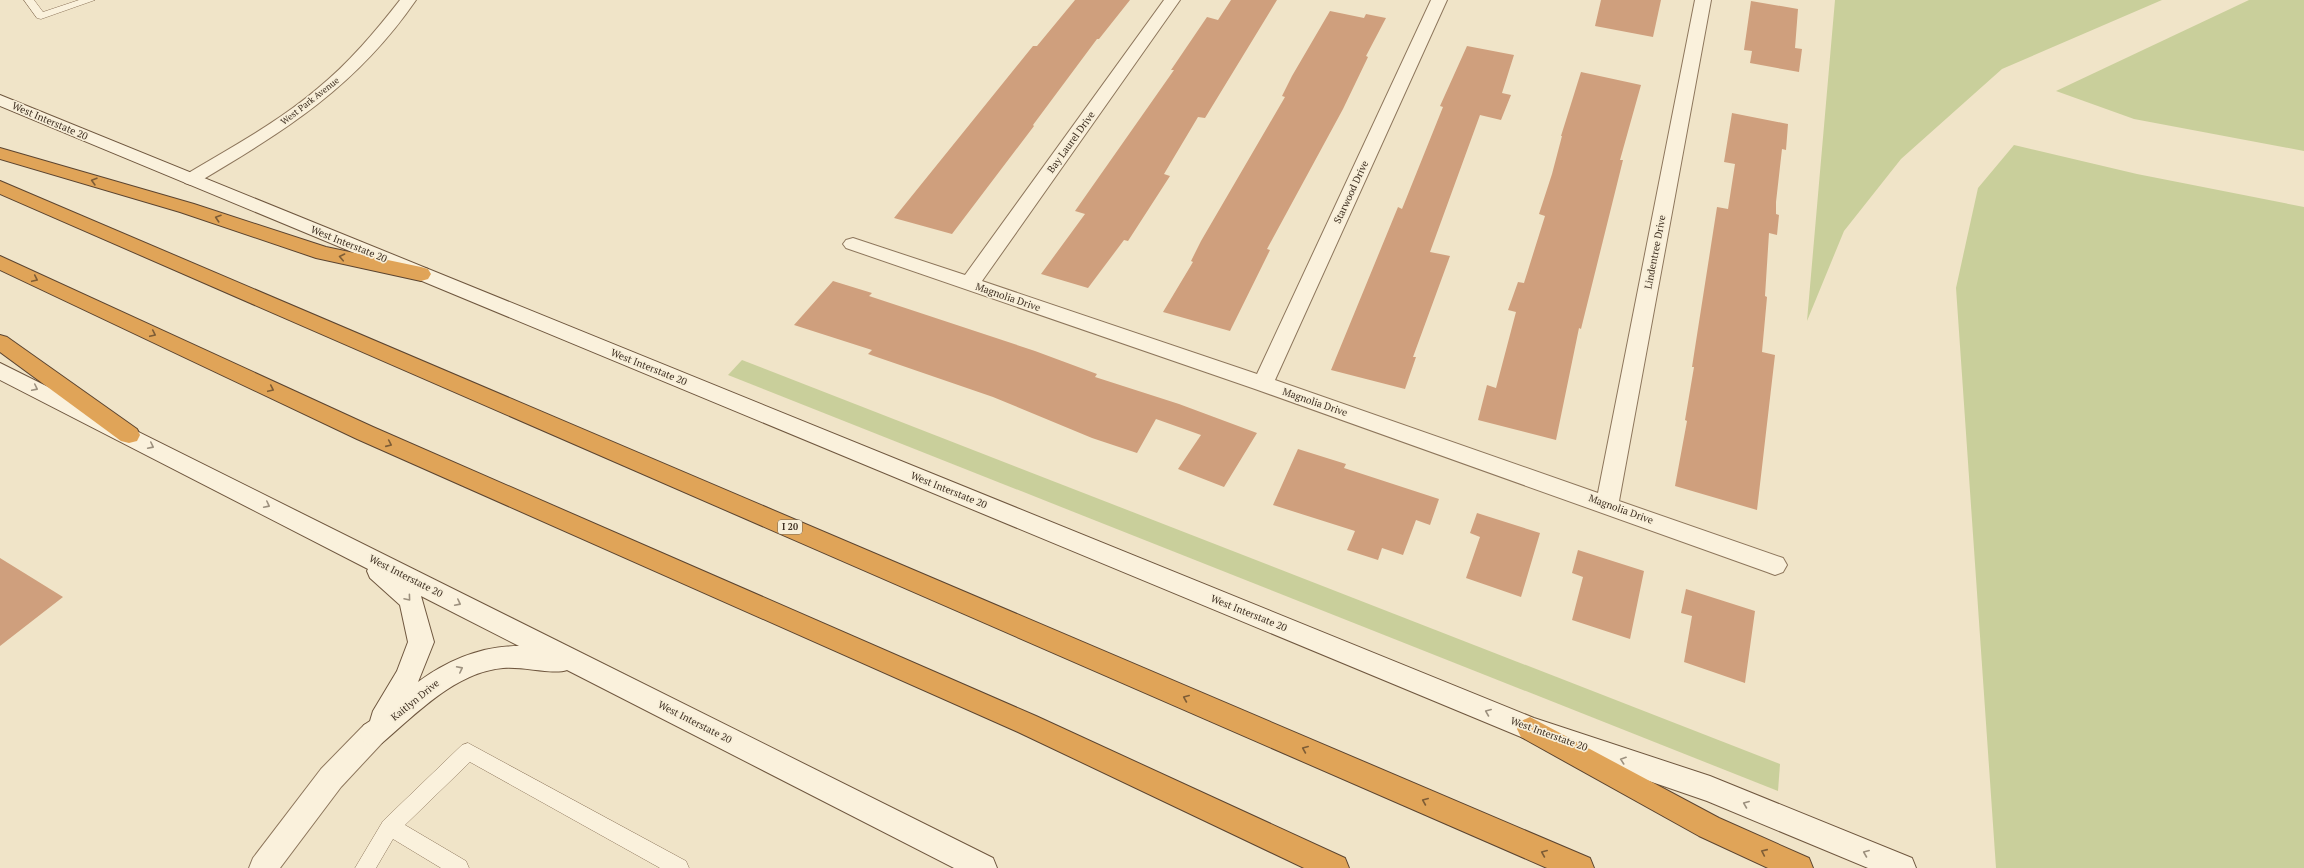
<svg xmlns="http://www.w3.org/2000/svg" width="2304" height="868" viewBox="0 0 2304 868" font-family="'PT Serif',serif">
<rect width="100%" height="100%" fill="#f0e4c8"/>
<!-- green -->
<g fill="#c9cf9b">
<polygon points="1835,0 2162,0 2002,69 1901,159 1844,231 1807,321"/>
<polygon points="2249,0 2304,0 2304,151 2134,119 2056,91"/>
<polygon points="2014,145 2137,174 2304,207 2304,868 1996,868 1956,288 1978,188"/>
<polygon points="742,360 1780,764 1778,791 728,375"/>
</g>
<!-- building -->
<g fill="#cf9f7d">
<polygon points="1075,0 1130,0 1099,39 1097,39 1033,125 1034,126 952,234 894,218 1033,46 1037,46"/>
<polygon points="1231,0 1277,0 1205,118 1198,117 1164,174 1170,176 1128,241 1124,240 1088,288 1041,274 1085,214 1075,211 1174,70 1171,70 1207,17 1218,20"/>
<polygon points="1601,0 1661,0 1653,37 1595,26"/>
<polygon points="1751,1 1798,9 1795,48 1802,49 1799,72 1750,63 1752,51 1744,50"/>
<polygon points="1330,11 1364,18 1366,14 1386,18 1366,56 1368,57 1343,109 1267,249 1270,250 1230,331 1163,312 1193,262 1191,261 1201,241 1285,97 1282,96 1292,76"/>
<polygon points="1467,46 1514,55 1502,93 1511,95 1501,120 1480,115 1430,252 1450,256 1413,357 1416,357 1405,389 1331,370 1398,207 1402,209 1443,107 1440,106"/>
<polygon points="1581,72 1641,85 1620,160 1623,160 1581,329 1579,328 1556,440 1478,420 1487,385 1496,388 1516,312 1508,310 1518,282 1524,283 1545,216 1539,214 1552,174 1562,136 1561,136"/>
<polygon points="1732,113 1788,124 1786,150 1782,149 1776,202 1776,214 1779,215 1777,235 1769,233 1765,296 1767,297 1762,352 1775,355 1757,510 1675,486 1687,421 1685,420 1694,367 1692,367 1717,207 1728,209 1735,164 1724,162"/>
<polygon points="833,281 872,293 869,296 1035,351 1097,374 1095,377 1179,404 1257,433 1224,487 1178,469 1201,435 1156,419 1137,453 1092,438 993,397 868,354 872,350 794,325"/>
<polygon points="1298,449 1346,464 1344,468 1439,499 1430,525 1416,520 1403,555 1382,548 1378,560 1347,550 1355,531 1273,505"/>
<polygon points="1477,513 1540,533 1521,597 1466,578 1480,537 1470,533"/>
<polygon points="1578,550 1644,571 1630,639 1572,620 1583,577 1572,573"/>
<polygon points="0,558 63,597 0,646"/>
<polygon points="1686,589 1755,611 1745,683 1684,662 1692,616 1681,613"/>
</g>
<g fill="none" stroke-linecap="round" stroke-linejoin="round">
<!-- service casing -->
<g stroke="#8d765c" stroke-width="1">
<g id="service">
<polygon points="24,0 34,0 43,12 79,0 95,0 41,19 37,18"/>
<polygon points="468,743 686,861 689,868 660,868 470,762 405,825 466,861 469,868 441,868 393,839 376,868 355,868 383,821 462,745"/>
</g>
</g>
<!-- minor casing -->
<g stroke="#8d765c" stroke-width="2">
<g id="minor">
<polygon points="1164,0 1180,0 982,281 1257,374 1431,0 1447,0 1275,380 1598,493 1695,0 1711,0 1619,501 1783,558 1787,565 1783,572 1775,575 1767,572 1255,389 846,248 843,244 846,240 853,238 965,275"/>
<polygon points="373,722 382,725 386,734 382,743 341,787 280,868 249,868 253,858 321,769 364,725"/>
</g>
</g>
<!-- tertiary casing -->
<g stroke="#8d765c" stroke-width="2">
<path id="tertiary" d="M400 0H416C356 87 286 130 197 183L191 185 185 183 182 179 185 175C230 148 277 123 317 89 349 63 375 32 400 0Z"/>
</g>
<!-- secondary casing -->
<g stroke="#6f573f" stroke-width="2">
<g id="secondary">
<polygon points="0,95 1534,718 1710,776 1912,858 1916,868 1868,868 1707,801 1521,737 0,106"/>
<path d="M0 363 993 858 997 868H954L567 670C553 675 523 666 503 668 456 672 417 713 382 743L373 746 364 743 360 734 364 725 370 721 373 711 397 671 408 642 400 605 370 578 367 571 368 569 0 380ZM421 596 519 646C482 646 448 660 418 682L434 642Z"/>
</g>
</g>
<!-- motorway casing -->
<g stroke="#5b4430" stroke-width="2">
<g id="motorway">
<polygon points="0,148 194,204 326,247 421,267 428,269 431,274 428,279 421,281 316,258 180,212 0,159"/>
<polygon points="0,181 1590,858 1594,868 1547,868 0,194"/>
<polygon points="0,256 373,427 1036,716 1345,858 1349,868 1304,868 1018,732 357,439 0,270"/>
<polygon points="0,335 7,337 137,429 140,435 137,441 129,443 121,441 0,352"/>
<polygon points="1530,717 1719,818 1809,858 1813,868 1768,868 1699,836 1521,737 1517,729 1521,721"/>
</g>
</g>
<!-- service -->
<use href="#service" fill="#faf1dc" fill-rule="evenodd"/>
<!-- minor -->
<use href="#minor" fill="#faf1dc" fill-rule="evenodd"/>
<!-- tertiary -->
<use href="#tertiary" fill="#faf1dc" fill-rule="evenodd"/>
<!-- secondary -->
<use href="#secondary" fill="#faf1dc" fill-rule="evenodd"/>
<!-- motorway -->
<use href="#motorway" fill="#e0a458" fill-rule="evenodd"/>
</g>
<!-- one-way arrows -->
<defs><path id="oneway-chevron" d="M-2-3.5L2.5 0L-2 3.5" fill="none" stroke-width="1.6" stroke-linecap="round" stroke-linejoin="round"/></defs>
<g stroke="#7e5d36">
<use href="#oneway-chevron" transform="translate(94 181) rotate(-164)"/>
<use href="#oneway-chevron" transform="translate(218 218) rotate(-162)"/>
<use href="#oneway-chevron" transform="translate(342 257) rotate(-168)"/>
<use href="#oneway-chevron" transform="translate(35 279) rotate(25)"/>
<use href="#oneway-chevron" transform="translate(153 334) rotate(25)"/>
<use href="#oneway-chevron" transform="translate(271 389) rotate(25)"/>
<use href="#oneway-chevron" transform="translate(389 444) rotate(24)"/>
<use href="#oneway-chevron" transform="translate(1186 698) rotate(-157)"/>
<use href="#oneway-chevron" transform="translate(1305 749) rotate(-157)"/>
<use href="#oneway-chevron" transform="translate(1425 801) rotate(-157)"/>
<use href="#oneway-chevron" transform="translate(1764 852) rotate(-156)"/>
<use href="#oneway-chevron" transform="translate(1544 853) rotate(-157)"/>
</g>
<g stroke="#9c907e">
<use href="#oneway-chevron" transform="translate(35 388) rotate(26)"/>
<use href="#oneway-chevron" transform="translate(151 446) rotate(27)"/>
<use href="#oneway-chevron" transform="translate(267 505) rotate(27)"/>
<use href="#oneway-chevron" transform="translate(408 598) rotate(50)"/>
<use href="#oneway-chevron" transform="translate(458 603) rotate(27)"/>
<use href="#oneway-chevron" transform="translate(460 669) rotate(-27)"/>
<use href="#oneway-chevron" transform="translate(1488 712) rotate(-158)"/>
<use href="#oneway-chevron" transform="translate(1623 760) rotate(-161)"/>
<use href="#oneway-chevron" transform="translate(1746 804) rotate(-158)"/>
<use href="#oneway-chevron" transform="translate(1866 853) rotate(-158)"/>
</g>
<g text-anchor="middle" dominant-baseline="central" stroke-width="3.5" stroke-linejoin="round" paint-order="stroke">
<!-- far-street labels -->
<g font-size="9" fill="#3d2e20" stroke="#f7eed8">
<text transform="translate(310 101) rotate(-38)">West Park Avenue</text>
</g>
<!-- shield labels -->
<rect fill="#f7eed8" stroke="#756857" stroke-width="1" x="778" y="520" width="24" height="14" rx="3"/>
<g font-size="9" font-weight="bold" fill="#3d2e20">
<text x="790" y="527">I 20</text>
</g>
<!-- street labels -->
<g font-size="10" fill="#3d2e20" stroke="#f7eed8">
<text transform="translate(50 121) rotate(23)">West Interstate 20</text>
<text transform="translate(1071 142) rotate(-54)">Bay Laurel Drive</text>
<text transform="translate(1351 192) rotate(-65)">Starwood Drive</text>
<text transform="translate(349 244) rotate(22)">West Interstate 20</text>
<text transform="translate(1655 252) rotate(-79)">Lindentree Drive</text>
<text transform="translate(1008 297) rotate(19)">Magnolia Drive</text>
<text transform="translate(649 367) rotate(22)">West Interstate 20</text>
<text transform="translate(1315 402) rotate(19)">Magnolia Drive</text>
<text transform="translate(949 490) rotate(22)">West Interstate 20</text>
<text transform="translate(1621 509) rotate(20)">Magnolia Drive</text>
<text transform="translate(406 576) rotate(27)">West Interstate 20</text>
<text transform="translate(1249 613) rotate(22)">West Interstate 20</text>
<text transform="translate(415 700) rotate(-39)">Kaitlyn Drive</text>
<text transform="translate(695 722) rotate(27)">West Interstate 20</text>
<text transform="translate(1549 734) rotate(20)">West Interstate 20</text>
</g>
</g>
</svg>
